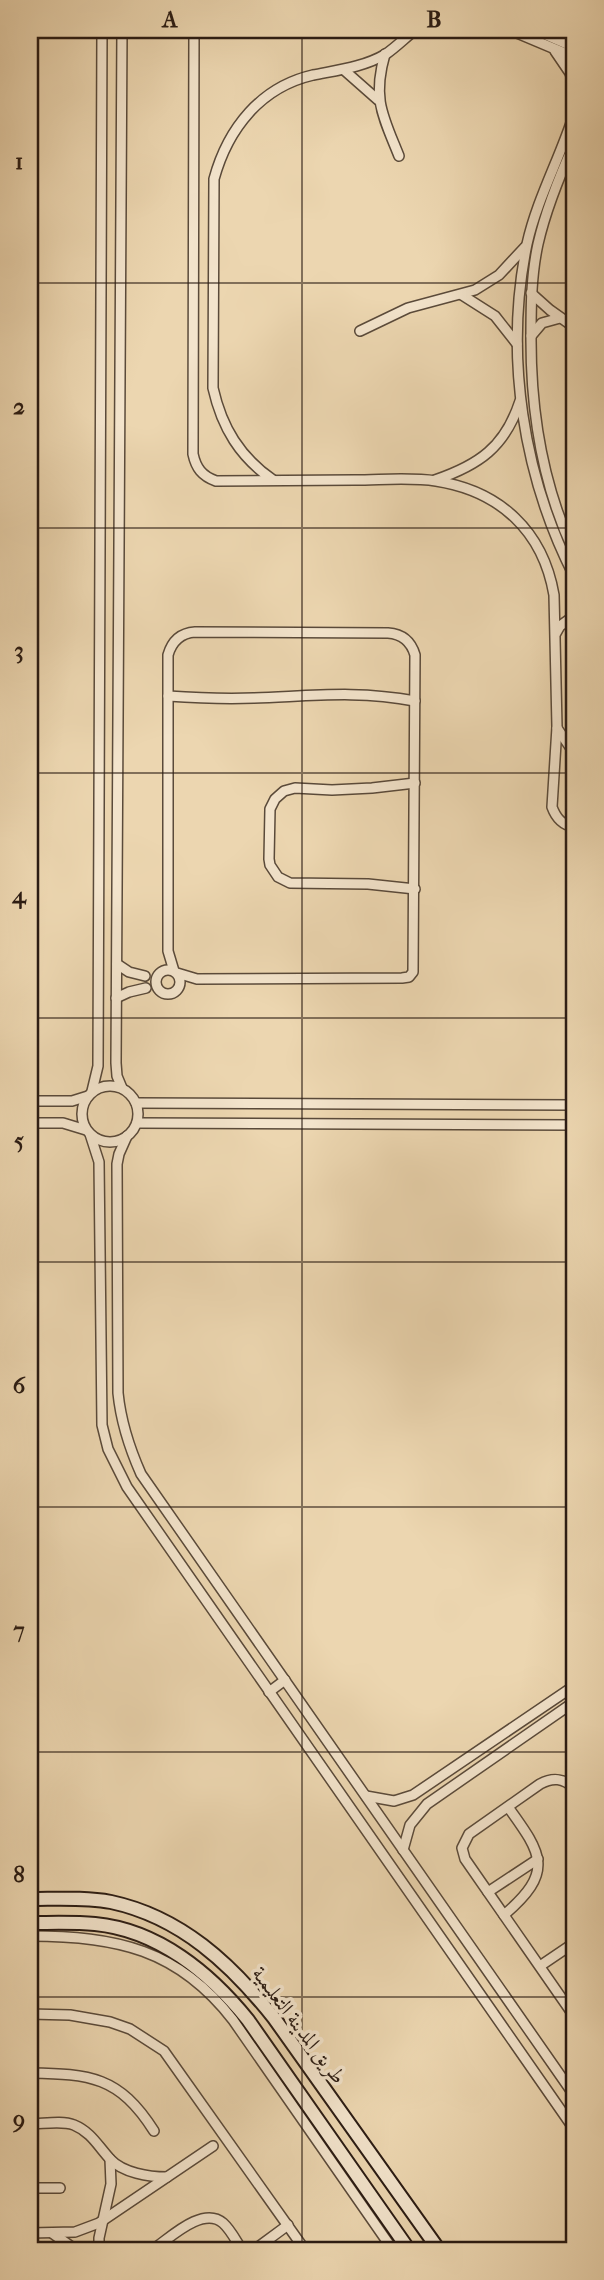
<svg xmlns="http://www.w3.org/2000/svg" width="604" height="2280" viewBox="0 0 604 2280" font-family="'IM FELL French Canon',Amiri,serif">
<rect width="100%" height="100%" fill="#ecd6b0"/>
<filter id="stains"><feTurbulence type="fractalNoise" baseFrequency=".00286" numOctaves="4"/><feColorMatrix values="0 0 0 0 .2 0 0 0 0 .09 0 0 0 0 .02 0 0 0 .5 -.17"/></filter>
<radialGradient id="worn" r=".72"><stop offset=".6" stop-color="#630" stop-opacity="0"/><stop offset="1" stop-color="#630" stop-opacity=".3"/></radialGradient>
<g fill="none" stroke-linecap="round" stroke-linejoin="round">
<!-- street casing -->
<g stroke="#5a4a3a" stroke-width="12">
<g id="street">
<path d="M194 30 193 454C196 468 202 476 216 481 262 481 309 480 355 480 381 480 410 477 436 481 500 491 543 531 554 595L557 727 552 807C556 818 562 825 574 827"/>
<polyline points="510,30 574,57"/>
<polyline points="535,30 574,47"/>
<polyline points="555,51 570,73 574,86"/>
<path d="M385 54C372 99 383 116 399 156"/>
<polyline points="344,70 378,100"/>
<path d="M574 114C560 158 537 199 527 244 504 355 523 476 574 576"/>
<path d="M574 144C559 177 546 209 538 244 531 276 531 308 531 340 531 413 542 484 574 552"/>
<polyline points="531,293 550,310 574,327"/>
<polyline points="462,295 495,316 517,344"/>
<polyline points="360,331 408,308 475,290 499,275 525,247"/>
<polyline points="531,336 542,323 560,318"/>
<path d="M273 480C240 457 222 428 213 388L214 179C228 128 261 87 313 75 338 70 364 67 386 54 396 47 405 38 415 30"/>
<path d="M435 480C479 465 505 447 520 401"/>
<polyline points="556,633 560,626 574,616"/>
<path d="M168 696C197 698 226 699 254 698 312 696 357 690 415 701"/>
<polyline points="557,728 574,753"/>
<polyline points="415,783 372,788 332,790 295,788 284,791 275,799 270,809 269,859 270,865 278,877 290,883 368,884 415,889"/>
<polyline points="117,964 129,972 145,976"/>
<circle cx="168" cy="982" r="12"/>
<path d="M174 971 168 951V655C172 641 181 633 195 632L388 633C402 634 411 641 415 655L413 972 409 977 402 978 197 979 177 973"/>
<polyline points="116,998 129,992 146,988"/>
<circle cx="110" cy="1114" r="28"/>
<polyline points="122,1088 117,1076 116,1063 122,30"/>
<polyline points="92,1091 98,1066 102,30"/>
<polyline points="30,1101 72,1101 88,1096"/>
<polyline points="136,1103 574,1105"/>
<polyline points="30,1123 63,1123 86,1130"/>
<polyline points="137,1123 574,1125"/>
<polyline points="90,1134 99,1162 102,1425 108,1449 127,1487 574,2129"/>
<path d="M127 1136 119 1154 117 1164 118 1393C121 1423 129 1447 141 1474L574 2095"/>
<polyline points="269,1692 285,1680"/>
<path d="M574 1788C563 1778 553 1777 540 1784L469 1834 462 1848 465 1859 574 2016"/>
<polyline points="366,1796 394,1801 413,1795 574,1686"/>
<polyline points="403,1850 410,1825 427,1804 574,1702"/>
<polyline points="488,1892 538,1859"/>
<path d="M504 1915C554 1872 543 1855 508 1807"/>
<path d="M30 1936C116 1936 178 1949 233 2020L393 2250"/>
<polyline points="540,1966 574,1943"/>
<polyline points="30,2014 70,2015 110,2022 130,2029 164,2051 305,2250"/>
<path d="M30 2073C90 2074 119 2076 154 2131"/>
<path d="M30 2124C43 2124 62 2120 74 2125 91 2132 98 2146 110 2159 123 2173 149 2177 167 2177"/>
<polyline points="30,2188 60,2188"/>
<polyline points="30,2233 75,2232 99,2223 213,2146"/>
<polyline points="52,2233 76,2250"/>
<path d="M155 2248C171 2237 203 2206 223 2223 231 2230 236 2241 242 2250"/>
<polyline points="99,2250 99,2238 111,2184 110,2159"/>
<polyline points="254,2250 288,2225"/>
</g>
</g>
<!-- secondary casing -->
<g stroke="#2a1b13" stroke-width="16">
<g id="secondary">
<path d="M30 1899C56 1899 85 1897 111 1902 181 1917 231 1964 274 2018L439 2250"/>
<path d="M30 1923C51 1923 74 1922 95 1924 158 1930 210 1973 248 2020L409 2250"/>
</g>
</g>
<!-- street -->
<use href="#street" stroke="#f3e4cc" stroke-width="9"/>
<!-- secondary -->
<use href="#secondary" stroke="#f3e4cc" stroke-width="12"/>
</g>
<!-- grid -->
<path fill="none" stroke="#2a1b13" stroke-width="2" stroke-opacity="0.55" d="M302 30V2250M30 283H574M30 528H574M30 773H574M30 1018H574M30 1262H574M30 1507H574M30 1752H574M30 1997H574"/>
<g text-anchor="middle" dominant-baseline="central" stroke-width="7" stroke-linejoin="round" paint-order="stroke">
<!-- street labels -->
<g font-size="21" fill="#2a1b13" stroke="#f3e4cc">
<text transform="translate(299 2025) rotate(53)">طريق المدينة التعليمية</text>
</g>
</g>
<!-- margin -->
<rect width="604" height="2280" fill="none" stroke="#ecd6b0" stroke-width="77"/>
<rect x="38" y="38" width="528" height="2204" fill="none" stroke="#2a1b13" stroke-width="2.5"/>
<g font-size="23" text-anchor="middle" font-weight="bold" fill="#2a1b13">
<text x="170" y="27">A</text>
<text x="434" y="27">B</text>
<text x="19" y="169">1</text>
<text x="19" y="414">2</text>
<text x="19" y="658">3</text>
<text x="19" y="903">4</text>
<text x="19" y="1148">5</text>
<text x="19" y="1393">6</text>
<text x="19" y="1638">7</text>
<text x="19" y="1882">8</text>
<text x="19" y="2127">9</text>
</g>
<rect width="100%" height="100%" filter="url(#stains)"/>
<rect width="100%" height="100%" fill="url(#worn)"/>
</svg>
